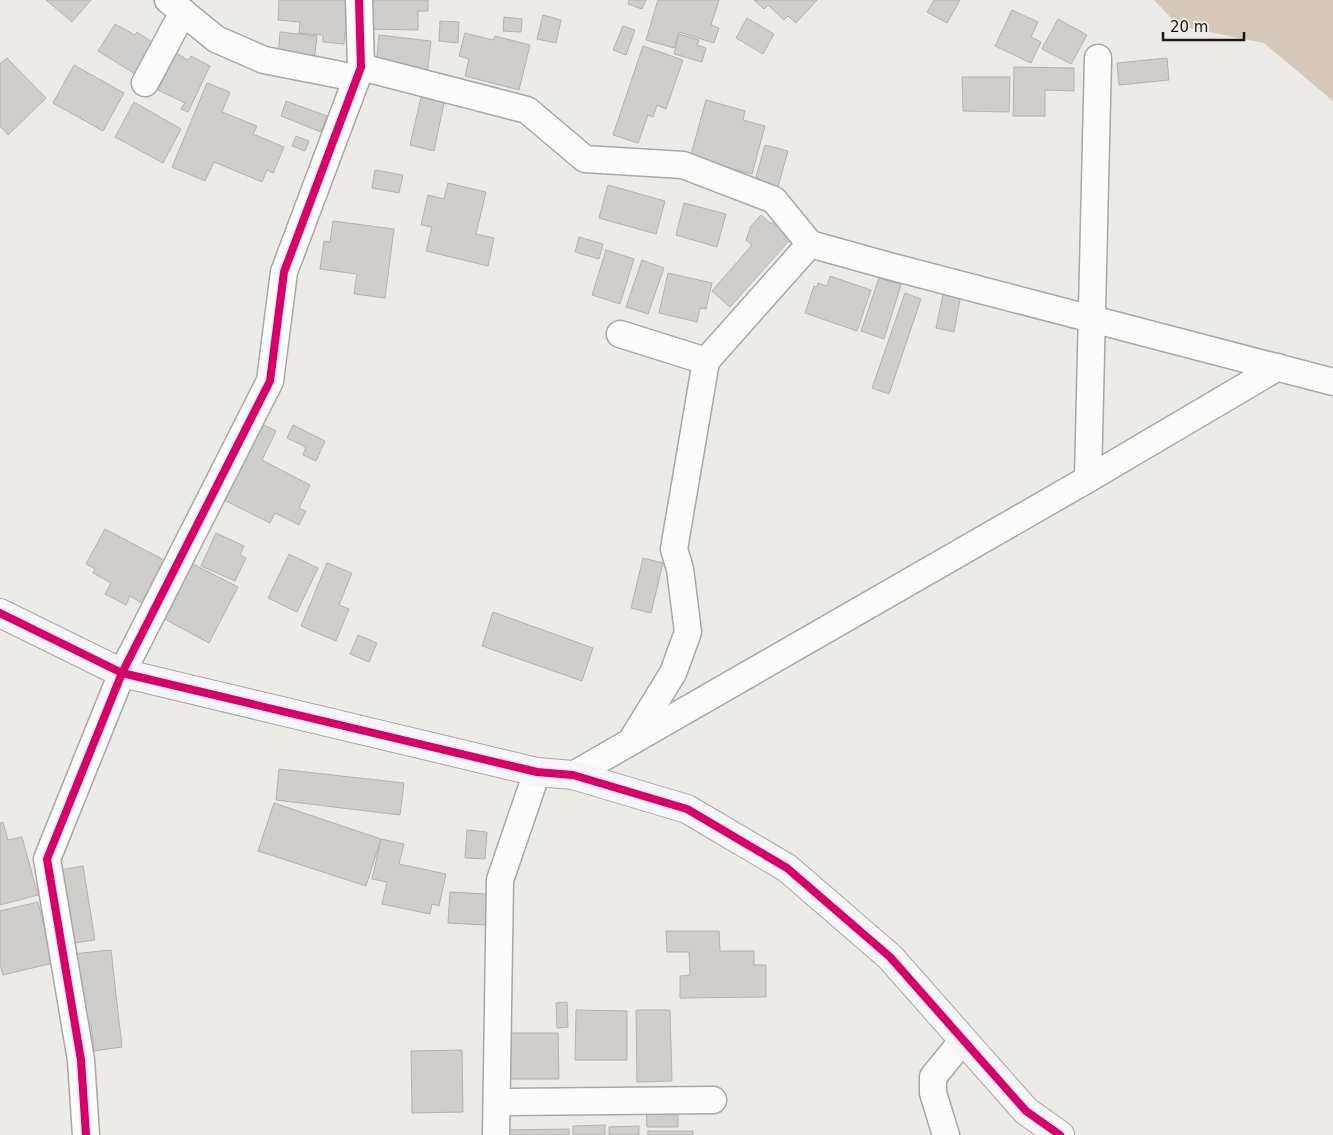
<svg xmlns="http://www.w3.org/2000/svg" width="1333" height="1135" viewBox="0 0 1333 1135" font-family="'DejaVu Sans',sans-serif">
<rect width="100%" height="100%" fill="#edebe8"/>
<!-- forest -->
<polygon fill="#d4c9ba" points="1154,0 1333,0 1333,101 1264,43 1179,26"/>
<!-- building -->
<g fill="#d0cecc" stroke="#b3b1ae">
<polygon points="46,0 91,0 72,22"/>
<polygon points="279,0 354,0 352,32 345,32 344,44 323,42 323,35 299,33 300,22 278,20"/>
<polygon points="368,0 428,0 428,11 418,11 418,30 367,29"/>
<polygon points="629,0 646,0 642,9 628,4"/>
<polygon points="658,0 719,0 711,25 719,28 714,43 679,32 674,48 646,40"/>
<polygon points="754,0 817,0 796,23 788,16 784,20 768,5 764,9"/>
<polygon points="934,0 960,0 947,23 927,12"/>
<polygon points="1012,10 1038,22 1031,37 1041,42 1031,63 995,46"/>
<polygon points="543,15 561,20 556,43 537,39"/>
<polygon points="504,17 522,19 521,32 503,31"/>
<polygon points="747,18 774,34 763,54 736,38"/>
<polygon points="1058,19 1087,35 1071,64 1042,49"/>
<polygon points="440,21 459,22 458,43 439,41"/>
<polygon points="115,24 135,35 137,32 155,44 137,75 98,51"/>
<polygon points="623,26 635,30 626,55 613,50"/>
<polygon points="280,32 317,36 314,61 278,57"/>
<polygon points="465,33 493,40 495,36 530,45 519,90 465,76 469,59 459,56"/>
<polygon points="679,34 699,40 697,45 706,48 702,62 674,54"/>
<polygon points="379,35 431,41 427,75 376,68"/>
<polygon points="643,46 683,60 666,109 657,105 653,117 648,115 638,143 613,135"/>
<polygon points="176,53 188,60 191,56 210,66 188,112 181,109 185,103 158,90"/>
<polygon points="7,58 46,98 8,135 0,126 0,64"/>
<polygon points="1167,58 1169,80 1119,85 1117,63"/>
<polygon points="74,65 124,93 103,131 53,103"/>
<polygon points="1014,67 1074,68 1074,91 1045,90 1045,116 1013,116"/>
<polygon points="962,77 1010,77 1009,112 963,111"/>
<polygon points="207,83 230,92 222,112 257,126 253,134 284,147 273,173 267,170 262,182 214,162 205,181 172,167"/>
<polygon points="422,93 445,98 434,151 410,145"/>
<polygon points="706,100 745,111 743,120 765,126 752,174 721,166 720,171 689,162"/>
<polygon points="286,101 327,116 321,132 281,116"/>
<polygon points="134,102 181,129 163,163 115,137"/>
<polygon points="296,136 309,141 305,151 292,146"/>
<polygon points="765,145 788,151 777,190 754,184"/>
<polygon points="375,170 403,175 399,193 372,188"/>
<polygon points="448,183 486,192 476,234 494,238 488,266 426,251 432,227 421,225 428,195 444,199"/>
<polygon points="608,185 665,201 656,234 599,218"/>
<polygon points="684,203 726,214 717,247 676,235"/>
<polygon points="761,215 771,224 777,218 795,234 730,307 712,291 752,245 746,240 751,226"/>
<polygon points="333,221 394,229 385,298 354,294 357,274 320,269 324,241 330,242"/>
<polygon points="579,237 603,244 599,259 575,252"/>
<polygon points="606,250 634,259 620,304 592,295"/>
<polygon points="642,260 664,268 648,314 626,307"/>
<polygon points="668,273 712,283 706,309 700,308 697,322 659,313"/>
<polygon points="830,276 871,290 857,331 805,313 814,286 817,287 818,283 827,286"/>
<polygon points="879,278 901,285 884,339 861,331"/>
<polygon points="945,285 962,289 954,332 936,328"/>
<polygon points="905,293 921,299 889,394 872,388"/>
<polygon points="254,420 276,431 262,460 310,485 299,508 306,511 299,525 275,513 270,523 216,496"/>
<polygon points="293,425 325,441 316,461 303,455 306,447 287,438"/>
<polygon points="105,529 164,560 142,603 130,596 126,605 105,594 111,583 93,573 95,569 86,564"/>
<polygon points="216,533 244,546 240,555 246,558 235,581 201,566"/>
<polygon points="289,554 318,568 297,612 268,598"/>
<polygon points="643,558 663,563 651,613 631,608"/>
<polygon points="189,562 238,587 209,643 161,617"/>
<polygon points="327,563 352,573 339,605 349,609 336,641 301,626"/>
<polygon points="493,612 593,648 582,681 482,646"/>
<polygon points="358,635 377,643 369,662 350,654"/>
<polygon points="279,769 404,783 400,815 276,800"/>
<polygon points="274,803 381,839 366,886 258,851"/>
<polygon points="3,822 8,840 22,837 38,895 0,905 0,823"/>
<polygon points="467,830 487,832 485,859 465,858"/>
<polygon points="381,839 404,844 399,864 446,874 439,906 432,904 430,914 382,904 387,882 372,879"/>
<polygon points="83,866 95,940 67,944 55,871"/>
<polygon points="450,892 488,894 486,925 448,923"/>
<polygon points="38,902 53,963 3,975 0,964 0,911"/>
<polygon points="666,931 719,931 720,951 754,951 754,965 766,965 766,997 680,998 680,976 690,975 689,952 667,952"/>
<polygon points="111,950 122,1047 94,1051 91,1024 80,1025 72,954"/>
<polygon points="567,1002 568,1027 557,1028 556,1003"/>
<polygon points="576,1010 627,1011 627,1060 575,1060"/>
<polygon points="636,1010 670,1010 672,1081 637,1082"/>
<polygon points="505,1033 558,1033 559,1079 506,1079"/>
<polygon points="462,1050 463,1112 412,1113 411,1051"/>
<polygon points="646,1104 678,1104 678,1127 647,1127"/>
<polygon points="605,1125 605,1135 573,1135 573,1126"/>
<polygon points="639,1126 639,1135 609,1135 609,1127"/>
<polygon points="569,1129 569,1135 509,1135 509,1130"/>
<rect x="648" y="1131" width="45" height="4"/>
</g>
<g fill="none" stroke-linecap="round" stroke-linejoin="round">
<!-- street casing -->
<g stroke="#a8a7a4" stroke-width="29">
<g id="street">
<polyline points="168,0 216,39 264,60 356,78"/>
<polyline points="361,67 527,110 585,159 683,165 774,200 810,244 889,266 1333,382"/>
<polyline points="145,83 183,12"/>
<polyline points="620,334 706,361"/>
<polyline points="1088,479 1098,58"/>
<polyline points="633,738 673,673 688,632 680,569 674,549 706,361 810,244"/>
<polyline points="573,775 1088,479 1278,367"/>
<polyline points="497,1102 713,1100"/>
<polyline points="86,1135 81,1060 47,859 122,673 270,381 284,272 361,67 359,0"/>
<polyline points="496,1135 500,880 537,772"/>
<polyline points="946,1135 933,1093 933,1077 963,1040"/>
</g>
</g>
<!-- secondary casing -->
<g stroke="#a8a7a4" stroke-width="30">
<polyline id="secondary" points="0,613 122,673 537,772 573,775 687,809 787,868 890,957 1026,1111 1060,1135"/>
</g>
<!-- street -->
<use href="#street" stroke="#fcfcfc" stroke-width="26"/>
<!-- secondary -->
<use href="#secondary" stroke="#f6f6f8" stroke-width="28"/>
<!-- cycleway casing -->
<g stroke="#f0ebe5" stroke-width="11">
<g id="cycleway">
<polyline points="0,613 122,673 537,772 573,775 687,809 787,868 890,957 1026,1111 1060,1135"/>
<polyline points="86,1135 81,1060 47,859 122,673 270,381 284,272 361,67 359,0"/>
</g>
</g>
<!-- cycleway -->
<use href="#cycleway" stroke="#d6006c" stroke-width="8"/>
</g>
<!-- scale -->
<path d="M1163 32v8h81v-8" fill="none" stroke="#1a1816" stroke-width="2.5"/>
<text x="1170" y="32" font-size="15" fill="#1a1816" stroke="#f0ebe5" stroke-width="4" paint-order="stroke">20 m</text>
</svg>
